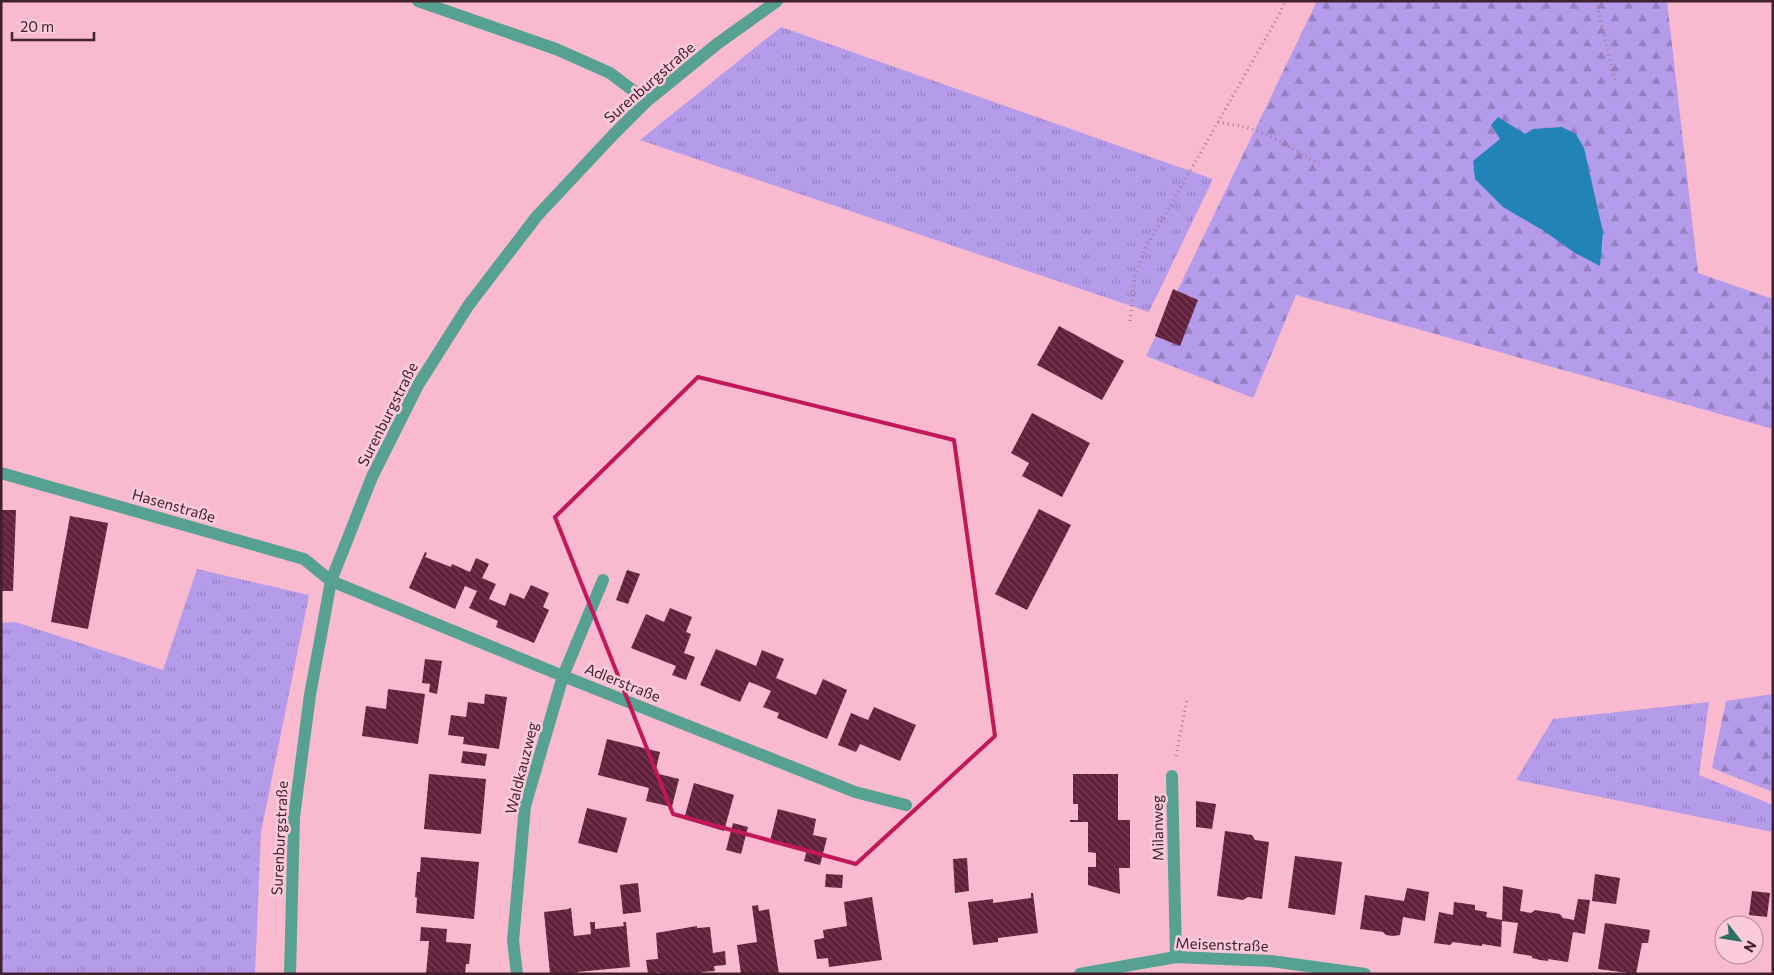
<svg xmlns="http://www.w3.org/2000/svg" width="1774" height="975" viewBox="0 0 1774 975" font-family="Commissioner,sans-serif">
<defs>
<pattern id="grass-tufts" width="24" height="20" patternUnits="userSpaceOnUse" patternTransform="scale(1.25)"><rect width="24" height="20" fill="#b49ceb"/><path d="M3 7l-1-3M5 7V3M7 7l1-3M15 17l-1-3M17 17v-4M19 17l1-3" fill="none" stroke="#947fbf"/></pattern>
<pattern id="forest-firs" width="22" height="20" patternUnits="userSpaceOnUse" patternTransform="scale(1.25)"><rect width="22" height="20" fill="#b49ceb"/><path d="M5 1l3.5 6h-7zM16 11l3.5 6h-7z" fill="#947fbf"/></pattern>
<pattern id="building-back-hatch" width="6" height="6" patternUnits="userSpaceOnUse" patternTransform="scale(1.25)"><rect width="6" height="6" fill="#61203b"/><path d="M-1 5l2 2M0 0l6 6M5-1l2 2" fill="none" stroke="#753f56"/></pattern>
</defs>
<rect width="100%" height="100%" fill="#f9b9ce"/>
<!-- grass -->
<g fill="url(#grass-tufts)">
<polygon points="781,27 1213,179 1149,312 640,140"/>
<polygon points="197,569 309,595 261,832 255,974 1,974 1,623 15,622 163,670"/>
<polygon points="1709,702 1699,775 1773,805 1773,832 1516,780 1553,719"/>
</g>
<!-- forest -->
<g fill="url(#forest-firs)">
<polygon points="1317,1 1667,1 1698,273 1773,299 1773,429 1296,295 1253,398 1146,356"/>
<polygon points="1773,694 1773,792 1712,768 1726,701"/>
</g>
<!-- water -->
<polygon fill="#2183b6" points="1498,117 1525,134 1533,129 1562,127 1576,134 1584,148 1603,232 1600,266 1575,253 1544,231 1503,207 1475,179 1473,161 1500,139 1491,125"/>
<!-- building -->
<g fill="url(#building-back-hatch)">
<polygon points="1173,289 1198,300 1180,346 1155,336"/>
<polygon points="1059,326 1124,361 1102,400 1037,365"/>
<polygon points="1032,413 1090,443 1062,497 1022,476 1029,463 1011,453"/>
<polygon points="1039,509 1071,525 1027,610 995,594"/>
<polygon points="1,510 16,510 13,591 1,591"/>
<polygon points="70,516 108,523 88,629 51,622"/>
<polygon points="425,552 427,553 425,557 451,567 452,564 470,572 476,558 489,564 482,578 496,584 489,599 505,606 510,593 524,599 531,585 549,593 543,607 549,610 534,643 496,627 498,621 469,608 477,591 465,586 455,609 409,588"/>
<polygon points="627,570 640,574 628,604 616,600"/>
<polygon points="670,608 692,617 686,632 691,634 684,653 695,657 686,680 672,675 676,666 631,648 646,614 664,622"/>
<polygon points="716,649 756,666 762,650 784,659 776,678 816,695 823,679 847,690 827,739 777,718 779,713 763,707 771,691 755,684 749,682 740,702 700,685"/>
<polygon points="425,659 442,661 437,694 429,692 430,684 422,683"/>
<polygon points="388,689 425,694 418,744 362,736 366,706 386,709"/>
<polygon points="485,694 507,697 499,749 463,744 464,737 448,735 451,715 466,717 468,702 484,704"/>
<polygon points="874,707 916,725 900,761 860,744 856,752 838,745 851,713 868,720"/>
<polygon points="607,739 660,752 655,773 679,779 672,807 646,801 649,788 598,775"/>
<polygon points="463,751 487,754 485,766 461,763"/>
<polygon points="429,774 486,779 481,834 424,829"/>
<polygon points="1073,774 1118,774 1118,820 1130,820 1130,868 1119,868 1120,894 1088,885 1088,867 1096,867 1096,853 1088,852 1088,822 1070,822 1070,820 1078,820 1078,804 1073,804"/>
<polygon points="694,783 734,795 724,831 684,819"/>
<polygon points="1196,801 1216,804 1212,829 1196,827"/>
<polygon points="587,808 627,818 617,853 578,843"/>
<polygon points="778,809 816,819 813,835 827,838 820,865 804,861 807,850 770,841"/>
<polygon points="733,823 748,827 741,854 726,850"/>
<polygon points="1225,831 1252,835 1255,840 1269,842 1262,899 1248,897 1243,900 1217,896"/>
<polygon points="1295,856 1342,862 1335,915 1288,908"/>
<polygon points="421,857 479,862 474,919 416,913 417,898 415,897 417,872 420,872"/>
<polygon points="967,858 969,891 955,893 953,859"/>
<polygon points="826,874 843,875 842,888 825,887"/>
<polygon points="1595,874 1620,878 1616,904 1592,901"/>
<polygon points="638,883 641,912 623,914 620,885"/>
<polygon points="1503,886 1523,890 1520,911 1531,913 1535,910 1547,912 1560,914 1563,918 1574,920 1578,899 1590,900 1585,934 1573,932 1568,962 1548,959 1548,961 1540,960 1532,958 1532,956 1513,953 1518,923 1502,921 1501,947 1482,944 1482,946 1453,942 1450,945 1434,943 1439,912 1453,915 1454,902 1475,905 1475,910 1487,912 1486,917 1502,920"/>
<polygon points="1407,888 1429,892 1425,921 1403,917 1400,935 1393,936 1386,935 1383,932 1360,929 1365,895 1404,901"/>
<polygon points="1752,891 1770,893 1767,917 1749,915"/>
<polygon points="1031,893 1033,893 1038,933 998,938 998,942 973,945 968,902 993,899 993,903 1031,898"/>
<polygon points="872,897 882,960 829,967 828,958 817,959 814,940 824,938 823,930 847,926 844,902"/>
<polygon points="758,905 759,911 769,909 779,974 741,974 737,945 757,942 752,906"/>
<polygon points="569,908 571,908 574,936 591,934 590,922 595,922 595,929 624,926 623,922 626,922 630,967 577,972 578,974 550,974 544,912 569,909"/>
<polygon points="1605,923 1650,930 1648,943 1642,943 1636,974 1598,969"/>
<polygon points="697,926 697,928 710,927 713,953 725,951 726,965 714,966 715,971 702,972 702,974 660,974 660,972 648,974 646,960 658,959 656,933"/>
<polygon points="421,927 447,929 446,942 471,944 469,964 466,964 465,974 426,974 429,941 420,941"/>
</g>
<g fill="none" stroke-linecap="round" stroke-linejoin="round">
<!-- path -->
<g stroke="#ac7a8b" stroke-width="3" stroke-dasharray="1 4" stroke-linecap="butt">
<polyline points="1596,1 1615,80"/>
<polyline points="1218,122 1246,127 1272,137 1319,164"/>
<polyline points="1130,321 1135,277 1145,248 1165,215 1279,15 1285,1"/>
<polyline points="1176,756 1187,699"/>
</g>
<!-- minor -->
<g stroke="#56a191" stroke-width="12">
<polyline points="418,1 556,49 610,73 647,101"/>
<polyline points="1,473 304,559 331,581 563,676 855,792 906,805"/>
<polyline points="1172,776 1176,957"/>
<polyline points="290,974 294,817 310,695 331,581 372,477 418,385 468,306 537,216 613,135 647,101 717,44 777,1"/>
<polyline points="517,974 513,941 525,806 563,676 603,580"/>
<polyline points="1080,974 1176,957 1271,961 1365,974"/>
</g>
</g>
<!-- marked area -->
<path fill="none" stroke="#c2185b" stroke-width="4" stroke-linejoin="round" d="M698 377 954 440 995 736 856 864 673 814 555 517Z"/>
<g text-anchor="middle" dominant-baseline="central" stroke-width="5" stroke-linejoin="round" paint-order="stroke">
<!-- street labels -->
<g font-size="15" fill="#40212c" stroke="#fccbdb">
<text transform="translate(649 82) rotate(-41)">Surenburgstraße</text>
<text transform="translate(387 414) rotate(-63)">Surenburgstraße</text>
<text transform="translate(174 505) rotate(16)">Hasenstraße</text>
<text transform="translate(623 682) rotate(22)">Adlerstraße</text>
<text transform="translate(521 768) rotate(-76)">Waldkauzweg</text>
<text transform="translate(1157 828) rotate(-91)">Milanweg</text>
<text transform="translate(279 838) rotate(-87)">Surenburgstraße</text>
<text transform="translate(1222 944) rotate(2)">Meisenstraße</text>
</g>
</g>
<!-- border -->
<rect width="1774" height="975" fill="none" stroke="#40212c" stroke-width="5"/>
<!-- north arrow -->
<g transform="translate(1739 940) rotate(121)"><circle r="24" fill="#fccbdb" stroke="#b18795"/>
<path d="M0-4L9 19L0 12L-9 19Z" fill="#2c7062"/>
<text y="-8" font-size="14" font-weight="bold" text-anchor="middle" fill="#40212c">N</text>
</g>
<!-- scale -->
<path d="M12 32v8h82v-8" fill="none" stroke="#40212c" stroke-width="2.5"/>
<text x="20" y="32" font-size="15" fill="#40212c" stroke="#fccbdb" stroke-width="4" paint-order="stroke">20 m</text>
</svg>
